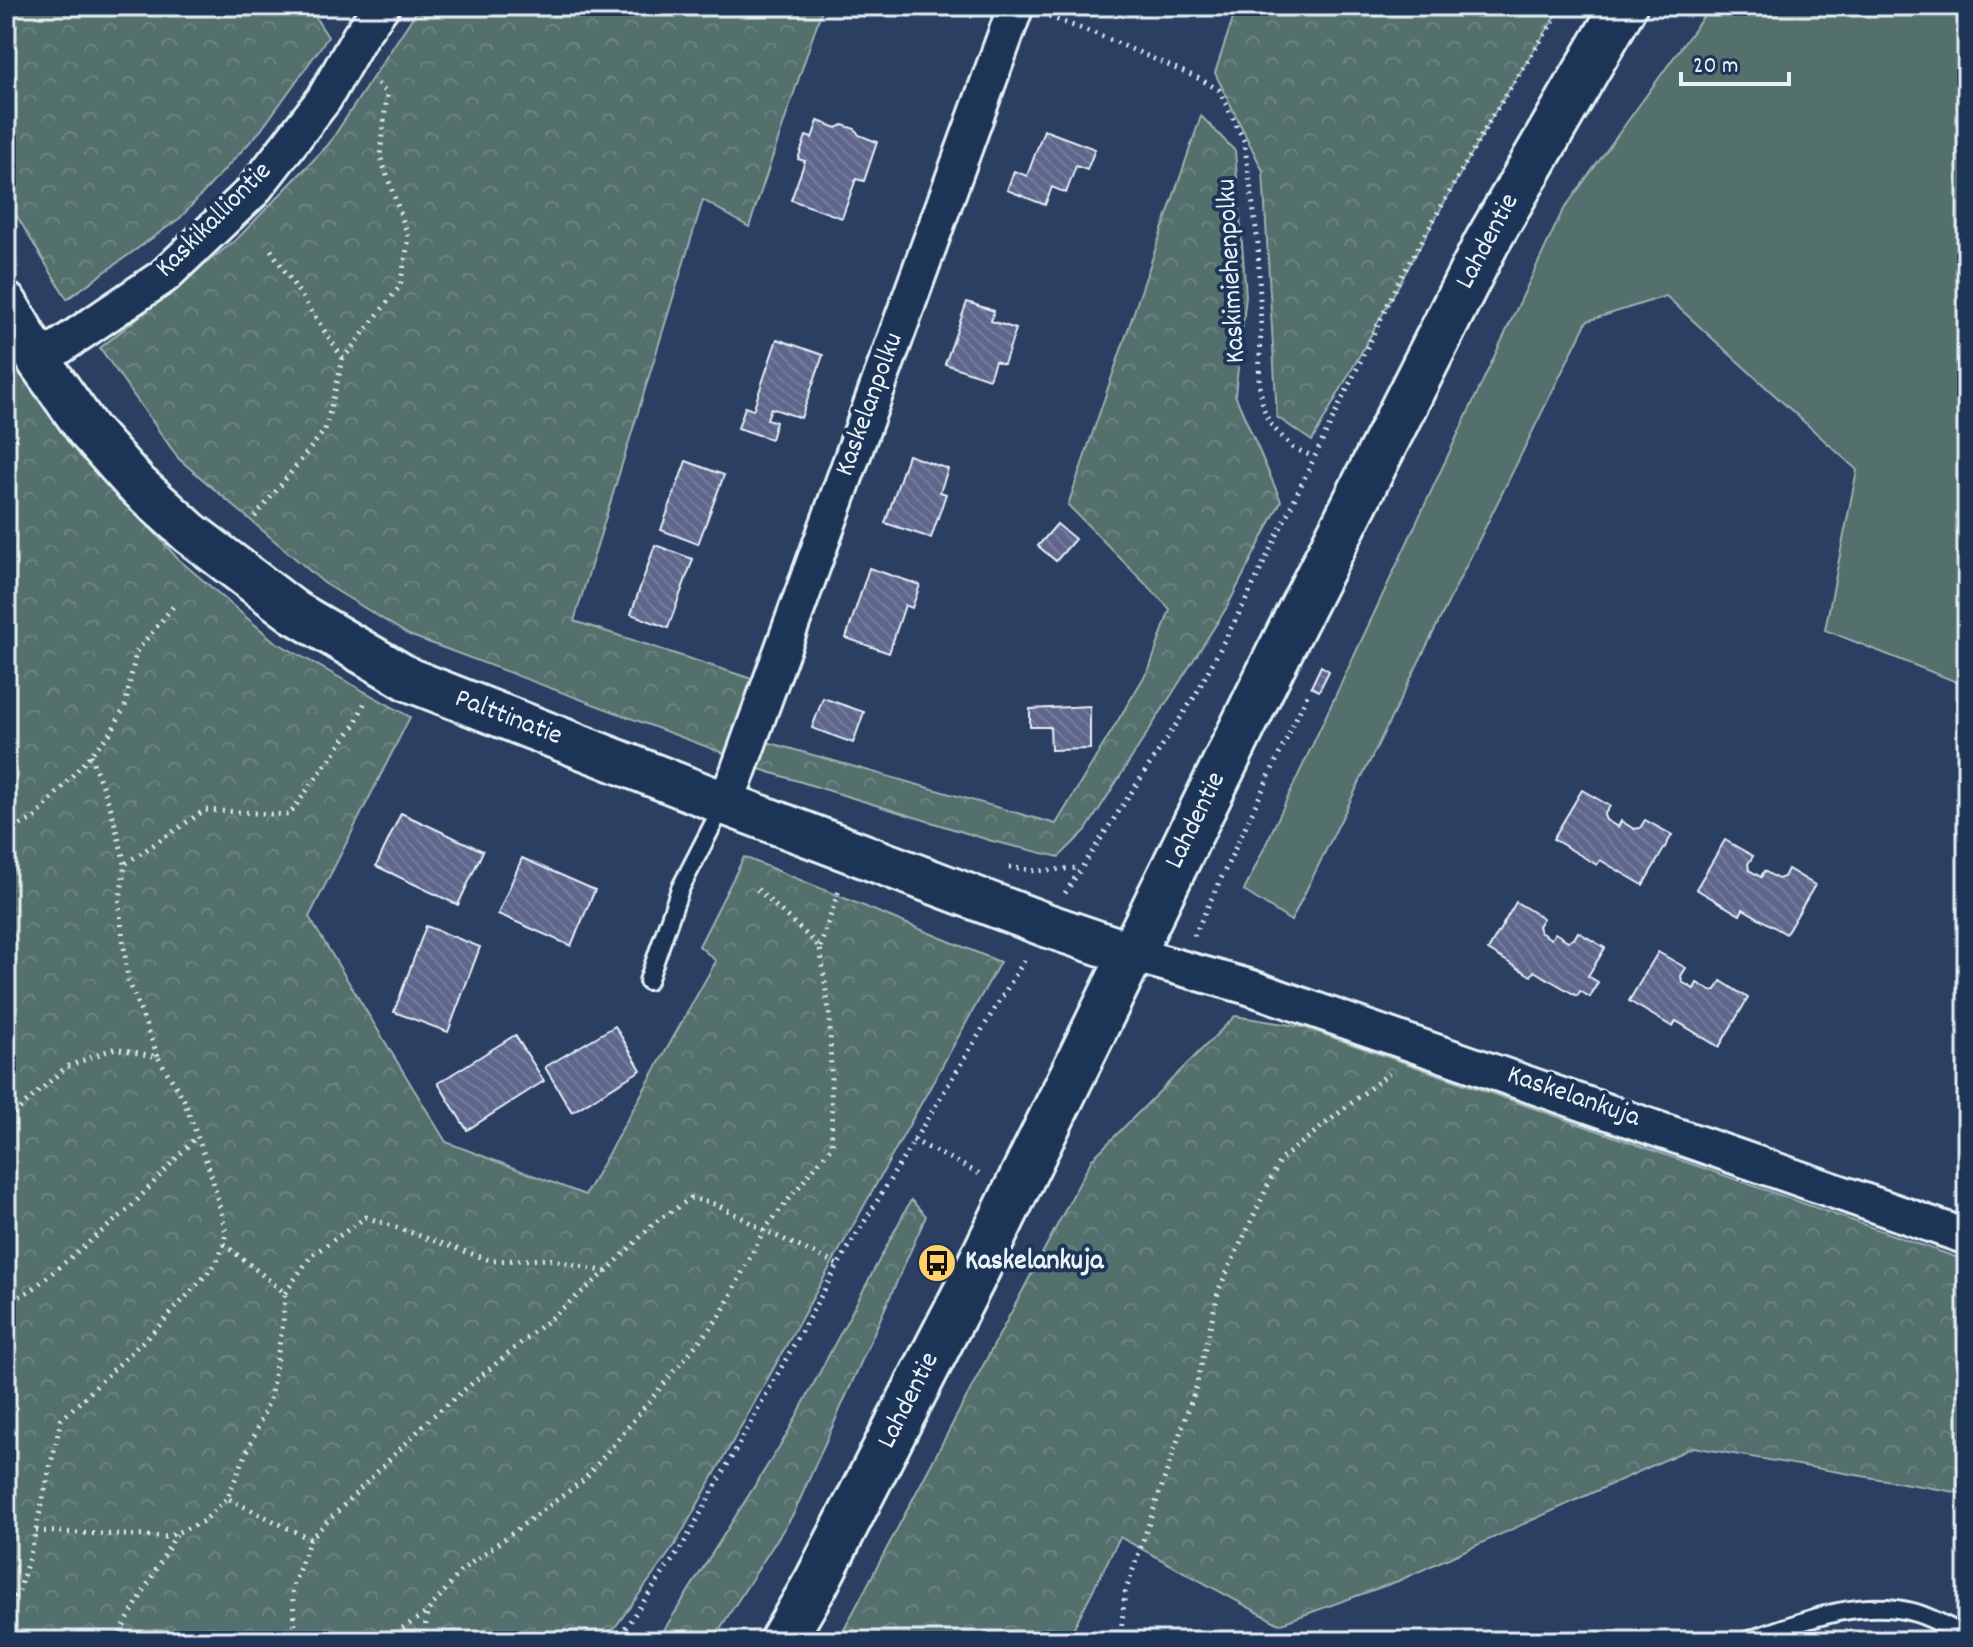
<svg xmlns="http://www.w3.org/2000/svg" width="1973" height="1647" viewBox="0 0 1973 1647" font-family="Dekko,sans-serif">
<defs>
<pattern id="forest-crowns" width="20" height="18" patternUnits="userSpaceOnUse" patternTransform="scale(2)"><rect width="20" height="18" fill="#536f6c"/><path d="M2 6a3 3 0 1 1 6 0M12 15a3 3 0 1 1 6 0" fill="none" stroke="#6c8482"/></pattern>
<pattern id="building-back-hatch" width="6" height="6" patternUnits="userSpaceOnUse" patternTransform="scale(2)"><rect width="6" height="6" fill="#5e668c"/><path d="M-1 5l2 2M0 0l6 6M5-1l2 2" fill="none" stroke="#757c9d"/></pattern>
</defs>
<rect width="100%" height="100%" fill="#2a3f62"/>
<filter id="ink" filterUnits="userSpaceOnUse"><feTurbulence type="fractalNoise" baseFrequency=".0125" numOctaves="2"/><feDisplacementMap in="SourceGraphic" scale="16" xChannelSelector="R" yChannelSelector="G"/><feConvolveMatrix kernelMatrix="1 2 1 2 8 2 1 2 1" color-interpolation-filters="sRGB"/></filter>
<g filter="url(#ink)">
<!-- grass -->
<polygon fill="#536f6c" stroke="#9eb0b2" stroke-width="2" points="1711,6 1967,6 1967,686 1825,630 1857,470 1666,296 1587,321 1291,921 1244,891 1562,212"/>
<!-- forest -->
<g fill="url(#forest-crowns)" stroke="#9eb0b2" stroke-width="2">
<polygon points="6,6 308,6 328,37 261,130 180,218 67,299 6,198"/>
<polygon points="420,6 823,6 749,227 703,200 574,621 752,679 726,754 409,635 324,583 179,459 100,348 238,238 328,145"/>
<polygon points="1237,6 1562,6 1493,115 1312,441 1277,417 1263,171 1215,73"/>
<polygon points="1201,116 1235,151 1246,296 1235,395 1281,501 1227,607 1086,830 1059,857 992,841 756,768 767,742 1056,824 1150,667 1170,609 1068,505"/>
<polygon points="6,344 69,435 177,558 274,641 410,717 309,917 446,1142 585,1195 716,961 699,946 744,857 1000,962 675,1545 605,1641 6,1641"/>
<polygon points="1235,1016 1303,1027 1967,1261 1967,1494 1693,1447 1398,1581 1279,1624 1120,1537 1067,1641 838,1641 1092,1159"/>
<polygon points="911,1200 926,1216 794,1513 712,1641 657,1641 786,1436"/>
</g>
<!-- building -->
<g fill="url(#building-back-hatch)" stroke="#e8f1f8" stroke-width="2">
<polygon points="818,121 837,128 843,125 855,129 859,135 877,142 864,181 856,179 842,218 791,200 805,161 798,159 806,136 812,138"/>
<polygon points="1044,130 1095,149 1087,170 1076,166 1066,193 1052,187 1045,205 1007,190 1014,171 1027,176"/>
<polygon points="967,302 994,311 991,321 1016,329 1004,364 995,361 989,379 945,364"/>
<polygon points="777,339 823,355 801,418 771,408 767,419 776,422 771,439 738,428 745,407 753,410"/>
<polygon points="908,455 948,469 940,492 946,494 931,538 885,523"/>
<polygon points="686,461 724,475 698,544 661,530"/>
<polygon points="1057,524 1075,539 1056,561 1038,546"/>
<polygon points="655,545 693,559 668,628 631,614"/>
<polygon points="869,568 920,585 912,608 905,605 889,653 846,638"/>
<polygon points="1321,666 1329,671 1319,691 1311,687"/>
<polygon points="823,698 864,712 853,743 812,728"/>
<polygon points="1090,706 1090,749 1051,750 1050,727 1030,727 1030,709"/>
<polygon points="1582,790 1610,806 1604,815 1606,820 1618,827 1621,821 1634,829 1640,828 1645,820 1672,835 1643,885 1600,860 1597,865 1553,839"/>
<polygon points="401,813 483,851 458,905 376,866"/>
<polygon points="1725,840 1753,856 1748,864 1749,870 1761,877 1764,871 1778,879 1784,877 1788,869 1815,885 1786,934 1743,909 1740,915 1696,889"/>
<polygon points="522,858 595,890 571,946 498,914"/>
<polygon points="1516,902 1543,918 1538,926 1540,932 1551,939 1555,933 1568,941 1574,939 1578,932 1605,948 1588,976 1598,982 1590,997 1580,991 1577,996 1534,971 1531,976 1488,950"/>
<polygon points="426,926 480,947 448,1032 394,1012"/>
<polygon points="1658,952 1686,968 1681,976 1682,982 1694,989 1697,983 1711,991 1716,990 1721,981 1748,998 1719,1047 1676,1021 1673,1027 1629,1001"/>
<polygon points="615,1026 641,1070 572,1112 545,1067"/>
<polygon points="515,1035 544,1081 467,1130 438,1083"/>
<polygon points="939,1248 947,1252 935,1275 927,1271"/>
</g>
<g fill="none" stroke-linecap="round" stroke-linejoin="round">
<!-- service casing -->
<g stroke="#e8f1f8" stroke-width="22">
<g id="service">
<polyline points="648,981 680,889 724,803"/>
<path d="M1746 1641C1798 1623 1860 1596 1916 1613 1933 1618 1951 1629 1967 1636"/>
</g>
</g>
<!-- minor casing -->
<g stroke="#e8f1f8" stroke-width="40">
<g id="minor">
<polyline points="39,361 164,276 252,192 324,99 360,36 382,6"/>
<polyline points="724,803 736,777 1016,6"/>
<polyline points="1131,954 1249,987 1967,1237"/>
</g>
</g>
<!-- tertiary casing -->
<g stroke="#e8f1f8" stroke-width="48">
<polyline id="tertiary" points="6,304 39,361 88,430 136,484 190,533 294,612 410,680 724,803 1046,925 1131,954"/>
</g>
<!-- secondary casing -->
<g stroke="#e8f1f8" stroke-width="50">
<polyline id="secondary" points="782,1641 816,1583 972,1280 1273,665 1487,242 1624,6"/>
</g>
<!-- path -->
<g stroke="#e8f1f8" stroke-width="5" stroke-dasharray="2 6" stroke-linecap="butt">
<polyline points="949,6 977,18"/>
<polyline points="1049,17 1099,35 1200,79 1219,90 1244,141 1249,175 1258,244 1261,328 1259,381 1263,406 1269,423 1293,448 1314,457"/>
<polyline points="6,246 18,267"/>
<polyline points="271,250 343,359"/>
<polyline points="255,517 325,430 343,359 400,286 409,238 380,156 387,94 374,79"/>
<polyline points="90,755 111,809 125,864"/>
<polyline points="6,832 35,818 111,732 125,707 136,652 176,603"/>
<polyline points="1009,867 1036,871 1079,868"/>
<polyline points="1065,893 1195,696 1246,600 1398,283 1493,115 1563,6"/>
<polyline points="6,927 16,1018 8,1119"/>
<polyline points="1194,936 1309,691"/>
<polyline points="820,947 840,887"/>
<polyline points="158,1056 128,979 119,906 125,864 205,810 289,815 354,726 366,700"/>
<polyline points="6,1135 7,1120 66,1067 115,1048 158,1057 184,1100 211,1174 226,1232 224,1244 216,1264 162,1323 61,1420 32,1547 18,1594 6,1604"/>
<polyline points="913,1140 980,1174"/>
<polyline points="224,1244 285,1293 283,1323 270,1399 227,1498 310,1539"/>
<polyline points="285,1293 311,1256 366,1217 492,1261 549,1259 606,1272"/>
<polyline points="6,1305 34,1288 130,1208 197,1136"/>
<polyline points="36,1531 167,1537 204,1521 227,1498"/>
<polyline points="118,1641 121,1631 177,1533"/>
<polyline points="296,1641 292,1589 310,1539 433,1416 606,1272 654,1223 691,1198 718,1205 764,1230 838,1265"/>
<polyline points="382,1641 426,1613"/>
<polyline points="424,1641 427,1612 463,1569 584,1480 720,1316 764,1230 832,1146 830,1019 820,947 757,889"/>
<polyline points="616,1641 683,1545 838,1265 1027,956"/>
<polyline points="1120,1641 1125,1593 1196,1387 1219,1289 1280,1160 1389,1073"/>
</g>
<!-- service -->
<use href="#service" stroke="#1d3557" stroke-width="16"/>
<!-- minor -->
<use href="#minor" stroke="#1d3557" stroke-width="34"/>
<!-- tertiary -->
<use href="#tertiary" stroke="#1d3557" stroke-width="42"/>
<!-- secondary -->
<use href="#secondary" stroke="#1d3557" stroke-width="44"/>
</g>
</g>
<!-- icons -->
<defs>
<g id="bus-disc" transform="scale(2)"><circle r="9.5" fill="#ffd166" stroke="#1d3557"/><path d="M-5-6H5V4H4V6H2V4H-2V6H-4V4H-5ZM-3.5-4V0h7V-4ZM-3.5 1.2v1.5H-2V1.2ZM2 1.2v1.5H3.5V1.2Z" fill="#111"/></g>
</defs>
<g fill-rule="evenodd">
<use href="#bus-disc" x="937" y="1263"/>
</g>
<g text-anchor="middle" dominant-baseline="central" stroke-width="8" stroke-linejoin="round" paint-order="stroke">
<!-- street labels -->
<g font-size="28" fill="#e8f1f8" stroke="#1d3557">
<text transform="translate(215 221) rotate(-45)">Kaskikalliontie</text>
<text transform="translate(1489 242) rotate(-62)">Lahdentie</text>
<text transform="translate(1233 271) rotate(-93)">Kaskimiehenpolku</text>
<text transform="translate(871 405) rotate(-70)">Kaskelanpolku</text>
<text transform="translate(508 719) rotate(21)">Palttinatie</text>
<text transform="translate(1197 821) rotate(-64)">Lahdentie</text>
<text transform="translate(1573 1098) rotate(19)">Kaskelankuja</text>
<text transform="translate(910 1401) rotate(-63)">Lahdentie</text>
</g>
<!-- poi labels -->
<g font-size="28" font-weight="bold" fill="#e8f1f8" stroke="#1d3557" text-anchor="start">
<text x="965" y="1263">Kaskelankuja</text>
</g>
</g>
<!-- margin -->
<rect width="1973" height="1647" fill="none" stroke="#1d3557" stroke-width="32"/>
<rect x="16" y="16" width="1941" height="1615" fill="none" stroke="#e8f1f8" stroke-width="3" filter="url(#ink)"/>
<!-- scale -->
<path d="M1681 72v12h108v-12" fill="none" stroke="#e8f1f8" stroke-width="4"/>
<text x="1693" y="72" font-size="24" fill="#e8f1f8" stroke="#1d3557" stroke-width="6" paint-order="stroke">20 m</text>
</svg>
